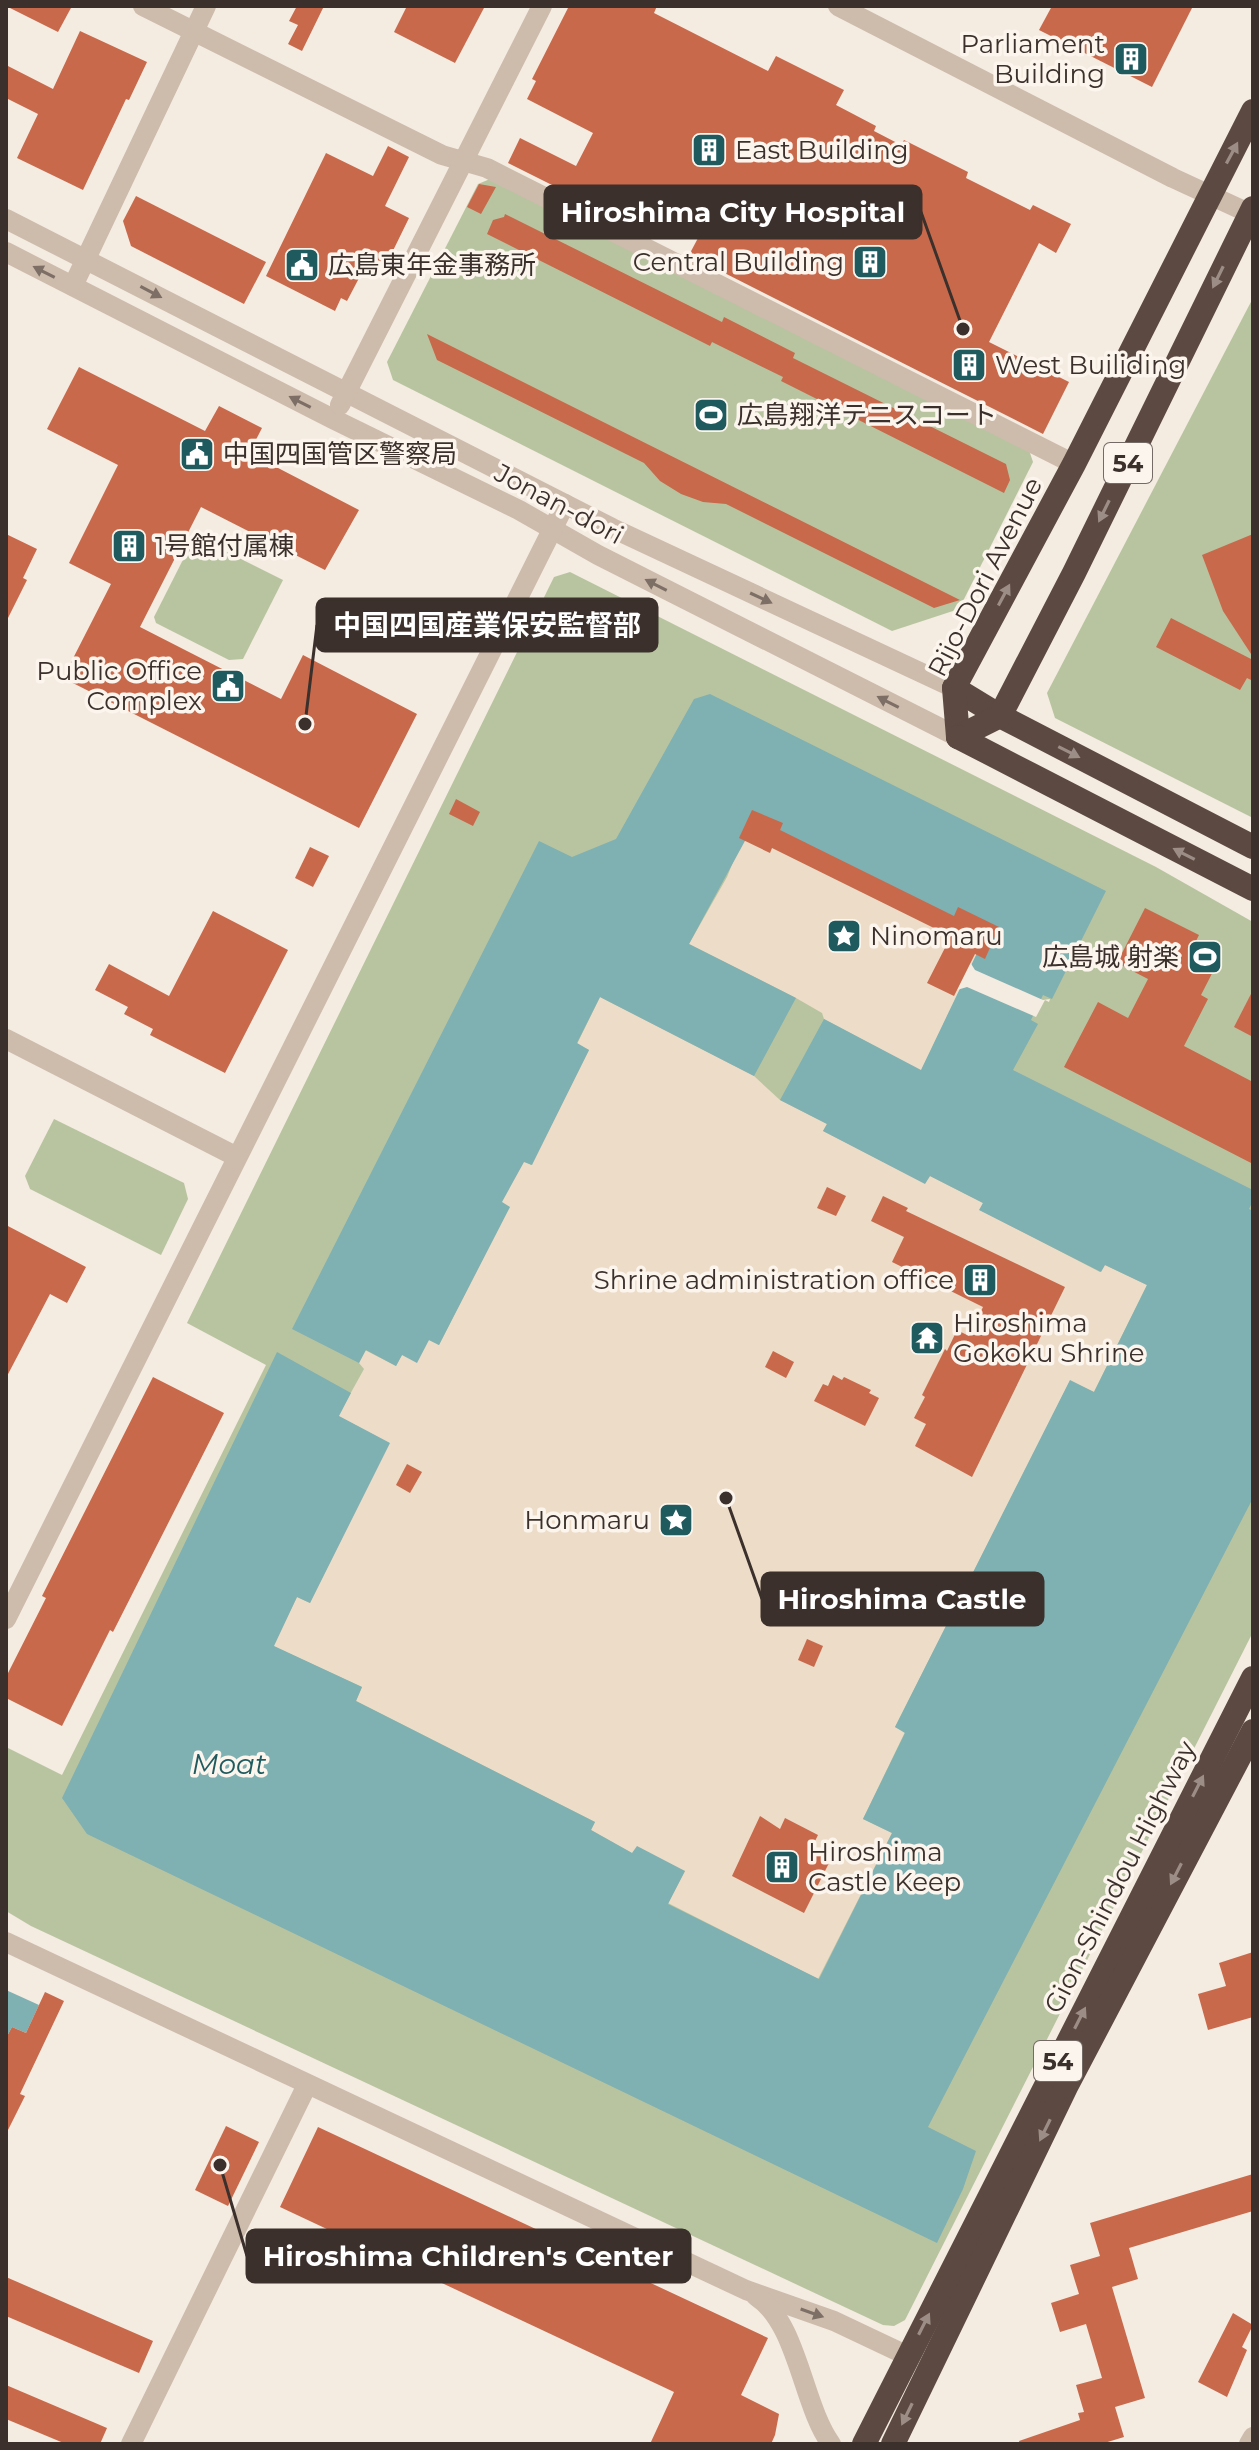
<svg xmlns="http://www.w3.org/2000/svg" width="1259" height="2450" viewBox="0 0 1259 2450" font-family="Montserrat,'Noto Sans JP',sans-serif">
<rect width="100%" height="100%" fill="#f4ebe1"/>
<!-- green -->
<g fill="#b8c4a0">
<polygon points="490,179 1029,450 1033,462 959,609 892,631 393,380 387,362 478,184"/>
<polygon points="1253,298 1253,818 1055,718 1047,693"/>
<polygon points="195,536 283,580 243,659 229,660 156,623 154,617"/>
<polygon points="570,572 1156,867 1253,922 1253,1632 905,2320 894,2326 883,2325 31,1926 6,1911 6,1747 62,1775 266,1365 187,1323 554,577"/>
<polygon points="54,1119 184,1183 188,1199 161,1255 30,1189 25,1176"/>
</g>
<!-- plaza -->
<g fill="#ecdcc8">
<polygon points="753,812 955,918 977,954 921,1071 824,1019 822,1013 796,998 689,944 727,877"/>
<polygon points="600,997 754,1076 780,1100 827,1124 823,1131 925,1183 930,1176 983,1203 980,1210 1100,1272 1105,1265 1147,1285 1094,1392 1070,1381 895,1727 905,1732 863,1819 892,1833 818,1979 668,1903 685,1871 632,1853 591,1830 595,1822 356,1701 362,1687 273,1646 297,1597 310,1603 389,1443 338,1416 364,1369 359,1363 365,1350 396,1366 402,1355 429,1340 439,1345 509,1207 501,1202 524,1161 531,1165 589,1050 577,1044"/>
</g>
<!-- water -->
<g fill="#7fb0b2">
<polygon points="710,694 1106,891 1052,999 1043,995 1031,1020 1038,1024 1013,1070 1253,1190 1253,1201 1249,1209 1253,1211 1253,1498 928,2127 976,2151 963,2189 937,2243 87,1834 62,1798 277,1352 351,1393 339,1416 390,1443 310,1603 297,1597 274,1646 362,1687 356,1701 595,1822 591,1830 632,1853 637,1846 685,1871 668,1904 819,1979 892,1833 863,1819 905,1733 895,1727 1070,1380 1094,1392 1147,1285 1105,1265 1101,1272 979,1210 983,1203 930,1176 925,1184 823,1131 827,1124 780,1100 824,1019 921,1070 977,953 955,918 778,830 746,839 689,944 796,998 754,1076 600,997 577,1043 589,1050 532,1165 524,1162 502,1202 510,1207 439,1345 429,1340 417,1363 402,1355 396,1366 366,1350 359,1363 292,1329 539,841 572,857 616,839 694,699"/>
<polygon points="6,1990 39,2005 26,2033 12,2027 6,2038"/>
</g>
<!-- pier -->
<polygon fill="#f4ebe1" points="970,962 975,970 1043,1000 1050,999 1049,1002 1045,1000 1036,1017 967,987 957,990"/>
<!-- building -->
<g fill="#c8694b">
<polygon points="6,6 72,6 58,32"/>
<polygon points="297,6 324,6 302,51 288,44 298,25 289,21"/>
<polygon points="407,6 485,6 455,63 394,32"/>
<polygon points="569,6 657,6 654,13 768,71 776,56 844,90 836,105 876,126 874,131 901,145 904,140 968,172 966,178 1030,210 1033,205 1071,224 1056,253 1039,243 989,342 1069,382 1043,434 689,255 706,223 648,194 632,225 508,163 520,138 576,166 593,133 527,99 536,81 532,79"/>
<polygon points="1052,6 1193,6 1152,87 1039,30"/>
<polygon points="80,31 147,62 129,100 126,99 83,190 17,158 38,114 6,98 6,65 53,89"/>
<polygon points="388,146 409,157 385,206 409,218 385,267 369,259 347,301 341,298 335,311 266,276 326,153 373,176"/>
<polygon points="479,184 496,187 481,214 467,207"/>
<polygon points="136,196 266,262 244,304 131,246 123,221"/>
<polygon points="505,214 722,322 724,317 795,353 793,358 1006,464 1010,480 1004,493 781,381 783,377 712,342 710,346 487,234 493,220 504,217"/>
<polygon points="427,334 960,600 934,608 726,504 703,502 681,494 660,481 644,463 437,360"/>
<polygon points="79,367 205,431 219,406 262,428 249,453 359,510 325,570 201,507 140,627 281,699 303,655 417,714 359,828 63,678 111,584 69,563 118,465 47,429"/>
<polygon points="6,534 37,549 23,578 27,580 6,622"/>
<polygon points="1253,534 1253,657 1223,611 1202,555"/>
<polygon points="1171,618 1253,660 1253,681 1247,678 1240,690 1156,647"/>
<polygon points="456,799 480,812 473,826 449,814"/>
<polygon points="752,810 783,823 780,830 954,916 958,907 999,927 985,959 975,954 954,996 927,983 949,940 944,938 946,934 772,848 770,853 739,838"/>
<polygon points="310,847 329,856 313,887 295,878"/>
<polygon points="1145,908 1199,935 1196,941 1222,954 1201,995 1208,999 1184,1046 1253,1082 1253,1164 1064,1067 1098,1002 1128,1018 1148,979 1117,963"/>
<polygon points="213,911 288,950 225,1073 150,1035 153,1029 124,1014 128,1007 95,990 109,964 169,996"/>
<polygon points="1253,990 1253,1037 1234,1027"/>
<polygon points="827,1187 846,1196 836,1216 817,1208"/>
<polygon points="883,1196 908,1208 906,1211 1065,1287 972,1477 915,1446 926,1424 914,1418 925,1397 922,1395 945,1349 947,1351 957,1330 969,1336 983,1307 892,1262 904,1237 871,1221"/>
<polygon points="6,1225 86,1267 67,1303 50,1294 6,1378"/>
<polygon points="773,1351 794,1362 786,1378 765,1367"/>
<polygon points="833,1375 842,1380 844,1377 871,1390 869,1393 879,1398 865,1426 814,1401 823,1384 828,1386"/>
<polygon points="153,1377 224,1413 113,1632 110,1630 62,1726 6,1698 6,1677 46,1598 42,1596"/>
<polygon points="407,1464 422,1472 410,1493 396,1485"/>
<polygon points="807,1639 823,1646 814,1667 798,1660"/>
<polygon points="760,1816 780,1829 785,1818 818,1835 812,1847 832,1857 804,1913 732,1876"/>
<polygon points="1253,1952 1253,2017 1208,2030 1198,1994 1226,1986 1219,1963"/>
<polygon points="45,1992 64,2001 20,2094 25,2096 6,2134 6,2038 12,2027 26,2033"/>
<polygon points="226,2126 259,2142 228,2206 195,2190"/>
<polygon points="318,2127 768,2338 741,2395 779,2414 775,2435 771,2444 650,2444 674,2392 280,2207"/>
<polygon points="1253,2174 1253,2211 1129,2248 1138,2279 1112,2287 1145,2398 1115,2407 1124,2437 1101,2444 1020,2444 1019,2441 1080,2420 1078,2413 1084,2412 1076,2385 1102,2378 1086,2324 1060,2332 1051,2303 1079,2294 1070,2265 1100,2256 1090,2223"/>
<polygon points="6,2277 153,2341 139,2373 6,2316"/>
<polygon points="1233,2313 1253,2325 1242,2347 1247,2350 1227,2397 1198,2382"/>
<polygon points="6,2385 107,2428 100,2444 66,2444 6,2419"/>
</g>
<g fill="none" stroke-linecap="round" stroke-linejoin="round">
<!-- minor -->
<g stroke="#cdbbac" stroke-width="20">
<polyline points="143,6 442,155 487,168 1074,464"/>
<polyline points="838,6 1173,178 1253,215"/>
<polyline points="6,219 612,528 954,688"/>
<polyline points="6,252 333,419 519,510 598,555 958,737"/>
<polyline points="73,286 206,6"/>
<polyline points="340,405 542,6"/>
<polyline points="6,1039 237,1157"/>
<polyline points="6,1619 565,504"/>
<polyline points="6,1942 746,2290 834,2321 908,2356"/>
<path d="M756 2296C798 2323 802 2404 831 2444"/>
<polyline points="131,2444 307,2085"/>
<polyline points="1249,2444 1253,2437"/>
</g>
<!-- highway -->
<g stroke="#5c4a42" stroke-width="24">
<polyline points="954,688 1000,716 1253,847"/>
<polyline points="958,737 954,688 1074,464 1253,111"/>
<polyline points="958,737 1000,716 1074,573 1253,208"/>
<polyline points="958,737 1253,889"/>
<polyline points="864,2444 1253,1678"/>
<polyline points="893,2444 1066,2087 1253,1731"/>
</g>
</g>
<!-- one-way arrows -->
<defs><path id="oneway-solid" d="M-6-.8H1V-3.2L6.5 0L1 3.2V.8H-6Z" transform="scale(2)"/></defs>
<g fill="#9c8e87">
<use href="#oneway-solid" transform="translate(1232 153) rotate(-62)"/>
<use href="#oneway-solid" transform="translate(1218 277) rotate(116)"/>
<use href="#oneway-solid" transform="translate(1104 511) rotate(116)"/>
<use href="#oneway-solid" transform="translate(1004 595) rotate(-62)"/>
<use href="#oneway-solid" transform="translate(1069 752) rotate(27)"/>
<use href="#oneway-solid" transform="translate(1184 854) rotate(-153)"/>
<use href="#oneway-solid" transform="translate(1198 1786) rotate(-63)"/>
<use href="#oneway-solid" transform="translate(1176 1874) rotate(117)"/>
<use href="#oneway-solid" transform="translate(1080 2018) rotate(-63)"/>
<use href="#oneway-solid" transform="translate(1045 2130) rotate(116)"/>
<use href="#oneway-solid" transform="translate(924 2324) rotate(-63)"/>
<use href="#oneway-solid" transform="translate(907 2414) rotate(116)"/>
</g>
<g fill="#7d6f65">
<use href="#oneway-solid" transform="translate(44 272) rotate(-153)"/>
<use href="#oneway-solid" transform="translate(151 292) rotate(28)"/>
<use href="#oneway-solid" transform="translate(300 402) rotate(-153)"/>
<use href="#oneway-solid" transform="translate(656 585) rotate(-153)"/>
<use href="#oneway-solid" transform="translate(761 598) rotate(25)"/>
<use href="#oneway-solid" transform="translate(888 702) rotate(-153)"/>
<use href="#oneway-solid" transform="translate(812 2313) rotate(19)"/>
</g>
<!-- icons -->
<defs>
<g id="building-square" transform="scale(1.8)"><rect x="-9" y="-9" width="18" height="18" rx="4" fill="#1f5a5e" stroke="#fbf5ee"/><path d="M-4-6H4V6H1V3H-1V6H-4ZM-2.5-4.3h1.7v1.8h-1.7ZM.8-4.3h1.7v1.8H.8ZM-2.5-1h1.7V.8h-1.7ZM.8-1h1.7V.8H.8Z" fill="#fff"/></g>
<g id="civic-square" transform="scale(1.8)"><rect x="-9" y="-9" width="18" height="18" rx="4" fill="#1f5a5e" stroke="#fbf5ee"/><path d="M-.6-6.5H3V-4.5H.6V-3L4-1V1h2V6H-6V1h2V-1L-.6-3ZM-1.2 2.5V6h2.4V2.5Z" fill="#fff"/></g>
<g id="stadium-square" transform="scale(1.8)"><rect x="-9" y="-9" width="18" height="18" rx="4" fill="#1f5a5e" stroke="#fbf5ee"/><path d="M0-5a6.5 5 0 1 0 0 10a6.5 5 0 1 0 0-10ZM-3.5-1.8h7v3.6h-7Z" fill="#fff"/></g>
<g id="sight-square" transform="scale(1.8)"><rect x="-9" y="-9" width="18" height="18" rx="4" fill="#1f5a5e" stroke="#fbf5ee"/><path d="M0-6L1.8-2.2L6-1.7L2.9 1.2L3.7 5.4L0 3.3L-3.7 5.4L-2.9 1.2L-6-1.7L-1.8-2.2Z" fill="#fff"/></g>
<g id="temple-square" transform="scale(1.8)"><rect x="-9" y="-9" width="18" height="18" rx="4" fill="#1f5a5e" stroke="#fbf5ee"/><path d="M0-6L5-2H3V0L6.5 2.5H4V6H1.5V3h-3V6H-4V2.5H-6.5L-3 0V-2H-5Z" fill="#fff"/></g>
</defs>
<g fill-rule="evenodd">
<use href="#building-square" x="1131" y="59"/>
<use href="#building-square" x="709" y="150"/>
<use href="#building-square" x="870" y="262"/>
<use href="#civic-square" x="302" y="265"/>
<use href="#building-square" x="969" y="365"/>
<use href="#stadium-square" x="711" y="415"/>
<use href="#civic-square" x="197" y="454"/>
<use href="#building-square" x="129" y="546"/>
<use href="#civic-square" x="228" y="686"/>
<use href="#sight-square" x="844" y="936"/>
<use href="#stadium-square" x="1205" y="957"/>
<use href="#building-square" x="980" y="1280"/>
<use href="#temple-square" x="927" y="1338"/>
<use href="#sight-square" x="676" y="1520"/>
<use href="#building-square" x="782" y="1867"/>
</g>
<g text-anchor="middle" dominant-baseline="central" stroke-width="7" stroke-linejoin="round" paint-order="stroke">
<!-- shield labels -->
<g fill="#fbf5ee" stroke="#756b66" stroke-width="2">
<rect x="1104" y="443" width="48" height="40" rx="6"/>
<rect x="1034" y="2041" width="48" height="40" rx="6"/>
</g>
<g font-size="24" font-weight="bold" fill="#3b302b">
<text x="1128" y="463">54</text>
<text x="1058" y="2061">54</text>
</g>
<!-- poi labels -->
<g font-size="26" fill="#3b302b" stroke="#fbf5ee" text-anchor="start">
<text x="1105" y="44" text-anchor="end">Parliament<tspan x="1105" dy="30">Building</tspan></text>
<text x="735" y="150">East Building</text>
<text x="844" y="262" text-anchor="end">Central Building</text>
<text x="328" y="265">広島東年金事務所</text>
<text x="995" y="365">West Builiding</text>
<text x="737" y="415">広島翔洋テニスコート</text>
<text x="223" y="454">中国四国管区警察局</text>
<text x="155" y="546">1号館付属棟</text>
<text x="202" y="671" text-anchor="end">Public Office<tspan x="202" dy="30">Complex</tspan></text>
<text x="870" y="936">Ninomaru</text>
<text x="1179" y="957" text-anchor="end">広島城 射楽</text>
<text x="954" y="1280" text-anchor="end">Shrine administration office</text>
<text x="953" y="1323">Hiroshima<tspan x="953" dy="30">Gokoku Shrine</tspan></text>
<text x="650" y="1520" text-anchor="end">Honmaru</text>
<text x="808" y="1852">Hiroshima<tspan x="808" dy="30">Castle Keep</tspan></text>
</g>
<!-- street labels -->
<g font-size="26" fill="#3b302b" stroke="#fbf5ee">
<text transform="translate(559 504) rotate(28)">Jonan-dori</text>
<text transform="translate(985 577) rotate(-63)">Rijo-Dori Avenue</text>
<text transform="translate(1120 1877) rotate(-63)">Gion-Shindou Highway</text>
</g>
<!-- water labels -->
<g font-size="28" font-style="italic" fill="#1f5a5e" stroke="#fbf5ee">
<text x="229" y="1764">Moat</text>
</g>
</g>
<!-- callouts -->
<path fill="none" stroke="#3b302b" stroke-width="3" d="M963 329L921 212M305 724L317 625M726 1498L762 1599M220 2165L247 2256"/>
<g fill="#3b302b" stroke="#fbf5ee" stroke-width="3">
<circle cx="963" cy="329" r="8"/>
<circle cx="305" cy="724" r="8"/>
<circle cx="726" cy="1498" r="8"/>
<circle cx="220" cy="2165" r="8"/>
</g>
<g fill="#3b302b" stroke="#3b302b" stroke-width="3">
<rect x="545" y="186" width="376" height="52" rx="8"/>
<rect x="317" y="599" width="340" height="52" rx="8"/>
<rect x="762" y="1573" width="281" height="52" rx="8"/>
<rect x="247" y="2230" width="443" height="52" rx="8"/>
</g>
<g font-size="28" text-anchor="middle" font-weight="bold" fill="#fff">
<text x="733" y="222">Hiroshima City Hospital</text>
<text x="487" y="635">中国四国産業保安監督部</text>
<text x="902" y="1609">Hiroshima Castle</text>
<text x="468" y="2266">Hiroshima Children's Center</text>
</g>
<!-- border -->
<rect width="1259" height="2450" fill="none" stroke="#3b302b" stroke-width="16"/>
</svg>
